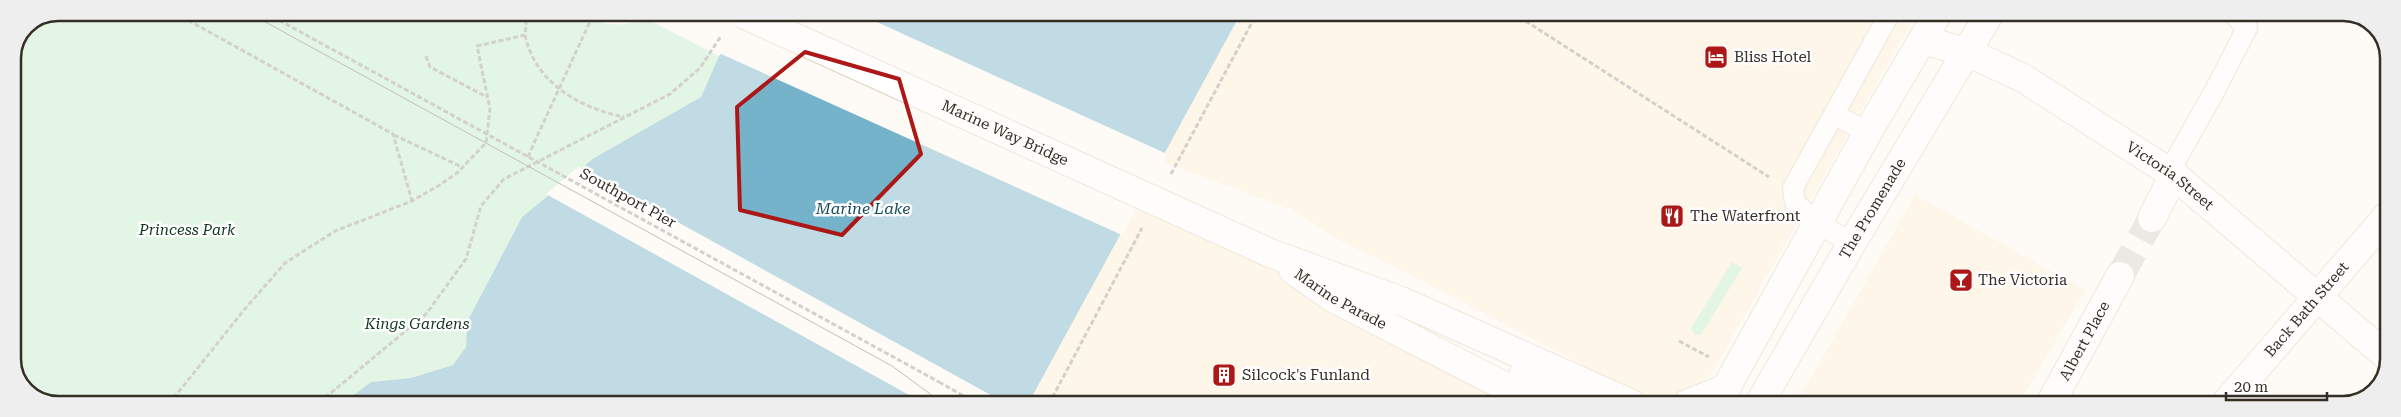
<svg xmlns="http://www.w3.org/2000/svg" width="2401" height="417" viewBox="0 0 2401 417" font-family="'Roboto Serif',serif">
<rect width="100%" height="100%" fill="#fefbf7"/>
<!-- built -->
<g fill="#ffefd7">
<polygon points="1241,13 1917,13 1712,373 1698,386 1681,394 1666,397 1651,397 1637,393 1404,272 1342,242 1290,209 1160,161"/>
<polygon points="1915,195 2085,290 2019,404 1796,404"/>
<polygon points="1140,198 1539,404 1028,404"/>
</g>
<!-- green -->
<g fill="#c4efcf">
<path d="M59 13H580C601 27 623 27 647 19L719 56 701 97 594 158 522 217 467 322 466 347 453 365 411 378 371 382 342 404H52L26 391 13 364V59L26 26Z"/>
<polygon points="1732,262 1742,268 1701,335 1694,335 1691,328"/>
</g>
<!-- water -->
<polygon fill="#75b3ca" points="756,13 1241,13 1028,404 342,404 371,382 411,378 453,365 466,347 467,322 522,217 594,158 701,97 719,56"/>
<!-- pier -->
<g fill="#fefbf7">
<polygon points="753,13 857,13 1167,154 1122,235 719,53"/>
<polygon points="578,167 1007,404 922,404 911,396 546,194"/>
</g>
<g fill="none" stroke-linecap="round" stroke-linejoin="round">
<!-- street-tunnel -->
<polyline stroke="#d6d2cd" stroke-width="28" stroke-dasharray="28 14" stroke-linecap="butt" points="2120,276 2152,218"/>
<!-- lane casing -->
<g stroke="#ddceb7" stroke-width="22">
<g id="lane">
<polyline points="1835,115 1868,132"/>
<polyline points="2169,172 2214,92 2247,28 2232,13"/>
<polyline points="1852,243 1817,223 1795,203 1793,188 1890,13"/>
</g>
</g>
<!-- street casing -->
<g stroke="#ddceb7" stroke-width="30">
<g id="street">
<path id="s1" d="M1922 40 1967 52 2023 78 2174 175 2388 357"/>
<polyline points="2152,218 2174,175"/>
<path id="s2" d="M2050 404 2120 276"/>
<path id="s3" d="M2225 404 2388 215"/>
</g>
</g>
<!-- secondary casing -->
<g stroke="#ddceb7" stroke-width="30">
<g id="secondary">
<polyline points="1270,253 1401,301 1632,404"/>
<path id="s4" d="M1293 270 1333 298 1539 404"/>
<polyline points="1523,375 1583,404"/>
<polyline points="1687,404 1727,388"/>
<polyline points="1717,404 1868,132 1938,13"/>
<path id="s5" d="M1759 404 1852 243 1990 13"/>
</g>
</g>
<!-- path -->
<g stroke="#a19d97" stroke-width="3" stroke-dasharray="5 2.5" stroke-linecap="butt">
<polyline points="175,13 393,134 412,201"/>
<polyline points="1513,13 1769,177"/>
<path d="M525 35C535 83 580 108 624 117"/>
<polyline points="426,56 430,67 487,97"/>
<polyline points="394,135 462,167"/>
<polyline points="528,157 534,143"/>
<polyline points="1171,174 1257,13"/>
<polyline points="1679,341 1709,357"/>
<polyline points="939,382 978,404"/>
<polyline points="169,404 244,310 285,263 335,231 412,201 438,186 457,173 486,143 490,109 477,46 525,35 527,13"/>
<polyline points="321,404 326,397 426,314 466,259 481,206 504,179 670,94 700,68 721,36"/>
<polyline points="1049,404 1142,228"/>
</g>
<!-- lane -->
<use href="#lane" stroke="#fff" stroke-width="20"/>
<!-- street -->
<use href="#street" stroke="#fff" stroke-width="28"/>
<!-- secondary -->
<use href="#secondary" stroke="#fff" stroke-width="28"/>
<!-- tram -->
<polyline stroke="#7a756e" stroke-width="1" points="249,13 892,366 944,404"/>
<!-- secondary-bridge casing -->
<g stroke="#ddceb7" stroke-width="30" stroke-linecap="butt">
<g id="secondary-bridge">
<path id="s6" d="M741 13 1270 253"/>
</g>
</g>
<!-- path-bridge -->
<g stroke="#a19d97" stroke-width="3" stroke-dasharray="5 2.5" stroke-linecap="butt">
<polyline points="266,13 939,382"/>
<polyline points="534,143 594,13"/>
</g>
<!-- secondary-bridge -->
<use href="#secondary-bridge" stroke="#fff" stroke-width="28"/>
</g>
<!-- marked area -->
<path d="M0 0H2401V417H0ZM805 52 899 79 921 154 842 235 740 210 737 107Z" fill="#fefbf7" fill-opacity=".55" fill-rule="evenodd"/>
<path fill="none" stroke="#ab1817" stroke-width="4" stroke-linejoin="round" d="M805 52 899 79 921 154 842 235 740 210 737 107Z"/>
<!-- icons -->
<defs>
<g id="hotel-square" transform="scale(1.25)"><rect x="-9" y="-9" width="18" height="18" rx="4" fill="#ab1817" stroke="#fff"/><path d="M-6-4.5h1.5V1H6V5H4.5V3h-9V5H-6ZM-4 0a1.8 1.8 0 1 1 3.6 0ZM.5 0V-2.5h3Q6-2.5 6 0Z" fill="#fff"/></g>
<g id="restaurant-square" transform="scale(1.25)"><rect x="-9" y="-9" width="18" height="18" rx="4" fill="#ab1817" stroke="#fff"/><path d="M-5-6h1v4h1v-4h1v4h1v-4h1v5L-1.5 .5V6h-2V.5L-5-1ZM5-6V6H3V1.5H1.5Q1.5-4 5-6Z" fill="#fff"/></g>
<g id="bar-square" transform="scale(1.25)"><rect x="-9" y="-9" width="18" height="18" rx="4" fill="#ab1817" stroke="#fff"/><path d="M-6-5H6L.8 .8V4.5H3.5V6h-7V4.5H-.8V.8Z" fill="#fff"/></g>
<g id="building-square" transform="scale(1.25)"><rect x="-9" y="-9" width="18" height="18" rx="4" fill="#ab1817" stroke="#fff"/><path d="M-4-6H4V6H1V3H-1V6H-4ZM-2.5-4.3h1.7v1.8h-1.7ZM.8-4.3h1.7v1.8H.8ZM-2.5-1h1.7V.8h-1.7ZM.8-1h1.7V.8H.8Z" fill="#fff"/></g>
</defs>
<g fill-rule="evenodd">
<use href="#hotel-square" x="1716" y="57"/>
<use href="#restaurant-square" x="1672" y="216"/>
<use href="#bar-square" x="1961" y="280"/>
<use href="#building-square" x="1224" y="375"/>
</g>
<g text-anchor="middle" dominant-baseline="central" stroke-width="5" stroke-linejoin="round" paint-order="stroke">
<!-- poi labels -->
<g font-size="15" fill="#342e25" stroke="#fff" text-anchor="start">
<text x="1734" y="57">Bliss Hotel</text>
<text x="1690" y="216">The Waterfront</text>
<text x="1978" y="280">The Victoria</text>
<text x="1242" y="375">Silcock's Funland</text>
</g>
<!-- street labels -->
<g font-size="15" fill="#342e25" stroke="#fff">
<text stroke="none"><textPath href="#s6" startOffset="290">Marine Way Bridge</textPath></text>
<text stroke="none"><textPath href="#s1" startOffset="285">Victoria Street</textPath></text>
<text transform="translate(628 198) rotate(29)">Southport Pier</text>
<text stroke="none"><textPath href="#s5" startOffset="226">The Promenade</textPath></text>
<text stroke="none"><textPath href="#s4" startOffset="56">Marine Parade</textPath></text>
<text stroke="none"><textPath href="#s3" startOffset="125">Back Bath Street</textPath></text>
<text stroke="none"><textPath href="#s2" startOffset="72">Albert Place</textPath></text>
</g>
<!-- park labels -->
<g font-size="15" font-style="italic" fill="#10361e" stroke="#fff">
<text x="187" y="230">Princess Park</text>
<text x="417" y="324">Kings Gardens</text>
</g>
<!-- water labels -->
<g font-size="16" font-style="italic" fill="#174c5d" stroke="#fff">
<text x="863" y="208">Marine Lake</text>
</g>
</g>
<!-- crop -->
<path d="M0 0H2401V417H0ZM58 21H2343A37 37 0 0 1 2380 58V359A37 37 0 0 1 2343 396H58A37 37 0 0 1 21 359V58A37 37 0 0 1 58 21Z" fill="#efeeee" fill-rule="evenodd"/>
<path fill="none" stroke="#342e25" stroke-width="2.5" d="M58 21H2343A37 37 0 0 1 2380 58V359A37 37 0 0 1 2343 396H58A37 37 0 0 1 21 359V58A37 37 0 0 1 58 21Z"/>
<!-- scale -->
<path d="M2226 392v8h101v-8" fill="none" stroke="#342e25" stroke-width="2.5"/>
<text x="2234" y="392" font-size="15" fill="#342e25" stroke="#ffffff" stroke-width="4" paint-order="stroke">20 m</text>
</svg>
